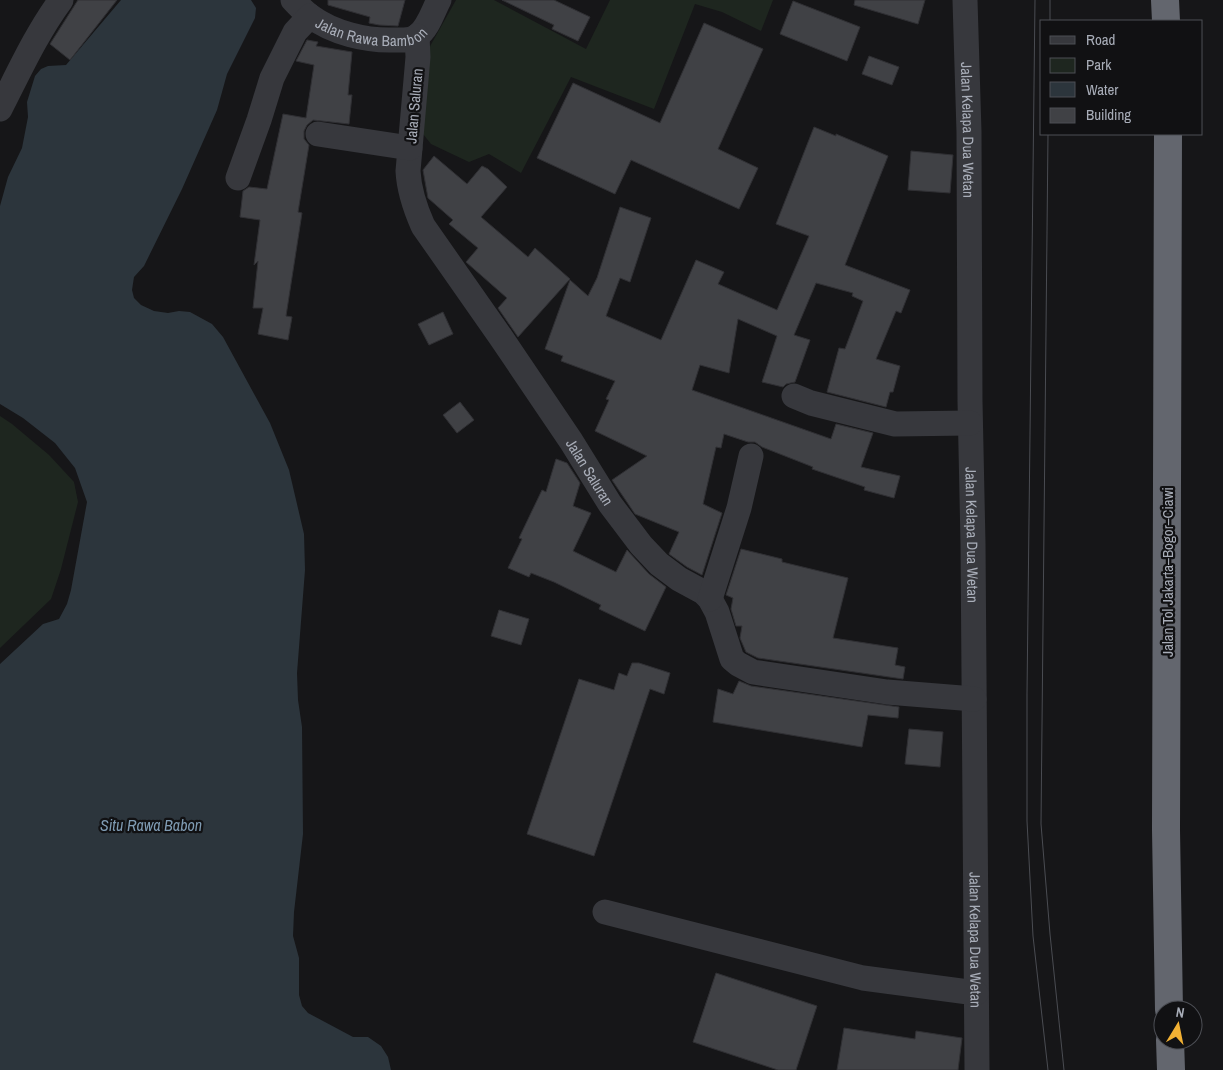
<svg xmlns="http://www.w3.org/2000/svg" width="1223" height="1070" viewBox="0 0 1223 1070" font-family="'Archivo Narrow',sans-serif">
<rect width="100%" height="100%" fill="#161618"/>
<!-- green -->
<g fill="#1e261f">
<polygon points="456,0 494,0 586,49 610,0 773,0 761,31 722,12 695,4 654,109 571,77 521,173 489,154 469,162 431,144 419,129 429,48"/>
<polygon points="0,416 12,424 49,455 74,482 78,502 61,569 51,599 0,648"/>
</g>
<!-- water -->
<polygon fill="#2c353c" points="121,0 251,0 256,8 255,18 227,74 217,110 182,189 144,266 134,277 132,290 134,298 141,305 154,311 168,313 179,311 190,312 212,324 223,337 270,423 289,470 304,534 305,570 297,673 298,700 302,727 303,834 294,912 293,936 299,958 299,995 302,1006 308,1013 353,1037 368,1037 381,1046 388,1057 391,1070 0,1070 0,664 43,624 59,619 67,604 71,590 87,502 75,468 55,443 23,418 0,404 0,206 8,177 22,148 28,117 27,102 35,76 41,69 48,66 66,65"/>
<!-- building -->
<g fill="#404145" stroke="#303034">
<polygon points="78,0 117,0 70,60 50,44"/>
<polygon points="328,0 405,0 398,26 379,25 369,23 370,17 328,5"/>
<polygon points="502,0 554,0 590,17 578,41 552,29 554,25"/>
<polygon points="855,0 925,0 918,24 854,5"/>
<polygon points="793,1 860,27 847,61 780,34"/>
<polygon points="704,23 763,49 718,149 758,168 739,209 631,160 615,194 537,158 573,83 660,123"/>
<polygon points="307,40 318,42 316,46 352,52 348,95 352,95 349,124 313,120 307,125 304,131 304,139 309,145 298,212 302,213 286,316 292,317 288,340 258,334 263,308 253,308 258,261 254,265 260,220 240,217 243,191 249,187 267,189 283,114 306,118 314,65 296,61"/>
<polygon points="869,56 899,67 892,85 862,74"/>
<polygon points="814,127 836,136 836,134 888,156 845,265 910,290 901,313 896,311 876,359 900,366 893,392 890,392 886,407 827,392 839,348 845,349 863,301 852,296 853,293 816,283 794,335 810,340 795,382 786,384 783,387 762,382 777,336 738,319 729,373 700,365 692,390 831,439 836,424 873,433 861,467 900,476 894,498 864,490 865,487 812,469 813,467 762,447 755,442 748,442 724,434 721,448 716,447 703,504 722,513 702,575 687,567 669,554 679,532 635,514 612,480 647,456 595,431 609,400 606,399 615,381 561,361 563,356 545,349 570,280 588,296 597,278 620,207 651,218 630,282 620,278 606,316 661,340 696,260 724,272 718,284 777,310 809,236 776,224"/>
<polygon points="911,151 953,155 950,193 908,190"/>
<polygon points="434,156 467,184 482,166 488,169 507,187 481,217 528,257 535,248 570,279 518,337 498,308 507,298 466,262 478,248 449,224 453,220 428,198 423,170"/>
<polygon points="443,312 453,334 429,345 418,324"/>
<polygon points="460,402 474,420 457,433 443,415"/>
<polygon points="556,459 567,463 580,483 573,506 591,513 573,551 616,572 627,550 649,574 666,587 645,631 599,609 601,605 554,582 531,573 529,577 508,568 522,539 519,538 542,490 546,492"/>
<polygon points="741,549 782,559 782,562 848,578 833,638 898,648 895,665 905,667 903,679 758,658 746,652 740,638 742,626 736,626 731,609 733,598 726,595"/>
<polygon points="499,610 529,619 521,645 491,636"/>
<polygon points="632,663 639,663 670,673 664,694 650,689 594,856 527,834 579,679 614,690 619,673 627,676"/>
<polygon points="739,681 751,686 899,707 898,718 868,715 862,747 713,722 718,689 733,694"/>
<polygon points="909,729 943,732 940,767 905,764"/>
<polygon points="716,973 817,1006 796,1070 778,1070 693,1042"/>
<polygon points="844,1028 915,1039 916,1031 962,1038 958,1070 837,1070"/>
</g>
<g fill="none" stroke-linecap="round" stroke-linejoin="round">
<!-- minor -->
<g stroke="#37383d" stroke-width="25">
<path id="s1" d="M293 0C298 5 304 12 310 16 333 33 366 41 394 40 402 40 411 41 417 36 428 29 433 11 439 0"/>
<path id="s2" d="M965 0 969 132 970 401 973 544 977 1070"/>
<path id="s3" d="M417 36 418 57 408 171C409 191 415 208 423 226L500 336 571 441 610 504 641 545 659 564 679 579 703 592 710 599 717 612 732 659 738 664 753 672 887 692 974 699"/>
<path d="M0 109C19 72 36 34 61 0"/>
<polyline points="318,134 410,148"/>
<polyline points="238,178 259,120 272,78 295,32 310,16"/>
<polyline points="794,396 811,403 895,424 970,423"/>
<polyline points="710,599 739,508 751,456"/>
<polyline points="605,912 863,978 976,993"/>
</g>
<!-- highway -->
<g stroke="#63666e" stroke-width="28">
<polyline points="1165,0 1166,21"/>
<polyline points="1168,134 1166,830 1169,1010"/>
<polyline points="1170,1040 1171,1070"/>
</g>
<!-- tram -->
<g stroke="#4a4c52" stroke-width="1">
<polyline points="1035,0 1027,694 1027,821 1033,936 1048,1070"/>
<polyline points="1050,21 1050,0"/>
<polyline points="1048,134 1041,824 1050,934 1064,1070"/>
</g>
</g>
<g text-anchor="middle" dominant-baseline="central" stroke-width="4.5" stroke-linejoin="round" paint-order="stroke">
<!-- street labels -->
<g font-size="15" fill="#a8adb8" stroke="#111113">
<text stroke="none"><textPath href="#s1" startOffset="89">Jalan Rawa Bambon</textPath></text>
<text transform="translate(414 106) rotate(-85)">Jalan Saluran</text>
<text stroke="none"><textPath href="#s2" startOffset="130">Jalan Kelapa Dua Wetan</textPath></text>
<text stroke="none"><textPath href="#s3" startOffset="490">Jalan Saluran</textPath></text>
<text stroke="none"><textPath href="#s2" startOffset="535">Jalan Kelapa Dua Wetan</textPath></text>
<text transform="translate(1167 572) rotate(-90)">Jalan Tol Jakarta–Bogor–Ciawi</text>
<text stroke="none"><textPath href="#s2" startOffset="940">Jalan Kelapa Dua Wetan</textPath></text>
</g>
<!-- water labels -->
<g font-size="16" font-style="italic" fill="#7f9bb3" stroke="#111113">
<text x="151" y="825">Situ Rawa Babon</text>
</g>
</g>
<!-- legend -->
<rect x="1040" y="20" width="162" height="115" fill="#111113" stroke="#4d4f55"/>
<rect x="1050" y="36" width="25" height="8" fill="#37383d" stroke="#4d4f55"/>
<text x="1086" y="45" font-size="15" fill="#a8adb8">Road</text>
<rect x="1050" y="58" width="25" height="15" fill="#1e261f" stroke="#4d4f55"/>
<text x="1086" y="70" font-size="15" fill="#a8adb8">Park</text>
<rect x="1050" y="82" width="25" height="15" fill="#2c353c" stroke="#4d4f55"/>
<text x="1086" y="95" font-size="15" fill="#a8adb8">Water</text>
<rect x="1050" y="108" width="25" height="15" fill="#404145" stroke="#4d4f55"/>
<text x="1086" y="120" font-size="15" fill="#a8adb8">Building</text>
<!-- north arrow -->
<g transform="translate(1178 1025) rotate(10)"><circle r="24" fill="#111113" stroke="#4d4f55"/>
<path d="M0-4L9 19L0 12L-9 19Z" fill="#f2b134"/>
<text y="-8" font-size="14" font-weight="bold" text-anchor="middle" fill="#a8adb8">N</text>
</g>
</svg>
